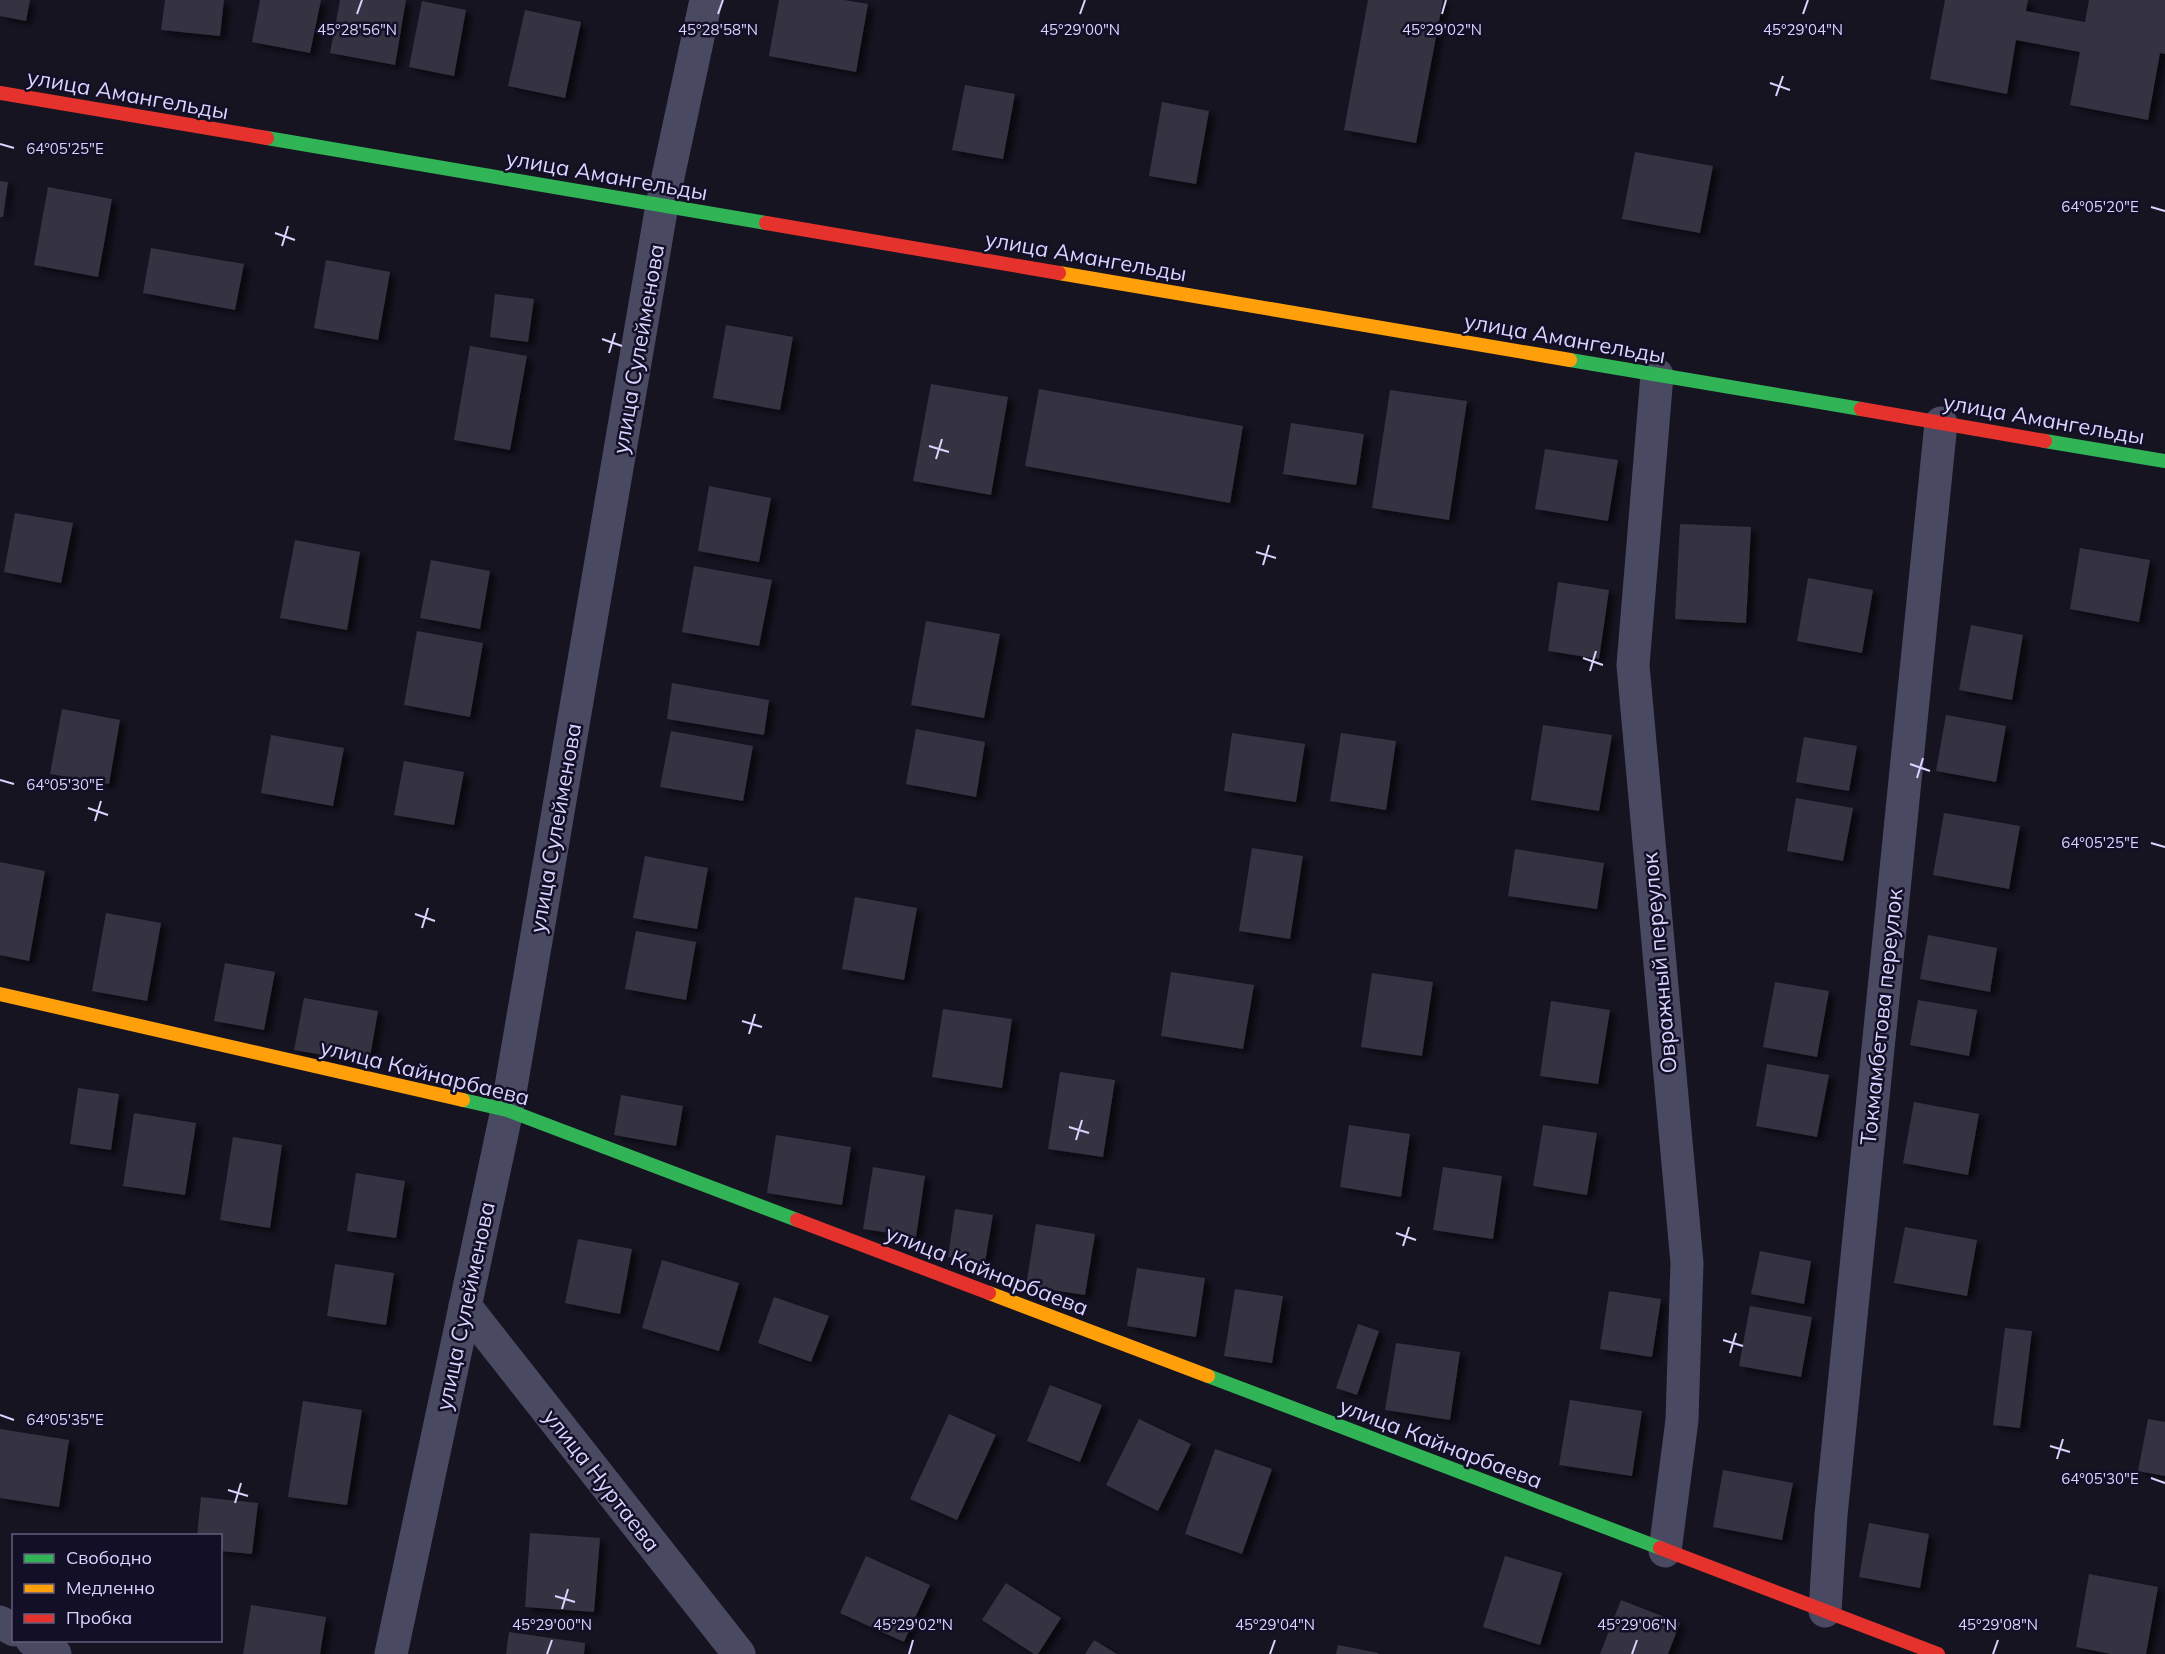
<svg xmlns="http://www.w3.org/2000/svg" width="2165" height="1654" viewBox="0 0 2165 1654" font-family="Mulish,sans-serif">
<defs>
<filter id="shadow"><feDropShadow dx="6" dy="4" stdDeviation="3" flood-color="#0009"/></filter>
</defs>
<rect width="100%" height="100%" fill="#161421"/>
<!-- building -->
<g fill="#343243" filter="url(#shadow)">
<polygon points="0,0 30,0 26,21 0,16"/>
<polygon points="165,0 224,0 220,36 161,30"/>
<polygon points="260,0 321,0 310,53 252,42"/>
<polygon points="340,0 406,0 395,65 330,53"/>
<polygon points="779,0 844,0 868,4 856,72 769,56"/>
<polygon points="1368,0 1443,0 1416,143 1344,130"/>
<polygon points="1945,0 2028,0 2026,11 2085,22 2089,0 2165,0 2165,54 2160,53 2148,120 2070,105 2080,52 2016,40 2007,94 1930,79"/>
<polygon points="422,1 466,10 454,76 409,67"/>
<polygon points="525,10 581,22 565,98 508,86"/>
<polygon points="965,85 1015,94 1003,159 952,150"/>
<polygon points="1162,102 1209,111 1196,184 1149,176"/>
<polygon points="1635,152 1713,166 1700,233 1622,219"/>
<polygon points="0,181 8,182 3,217 0,217"/>
<polygon points="48,187 112,199 98,277 34,265"/>
<polygon points="151,248 244,264 235,310 143,293"/>
<polygon points="326,260 390,272 378,340 314,328"/>
<polygon points="495,294 534,299 528,342 490,337"/>
<polygon points="726,325 793,337 780,410 713,398"/>
<polygon points="470,346 527,356 510,450 454,440"/>
<polygon points="931,384 1008,397 991,495 913,481"/>
<polygon points="1039,389 1243,426 1230,503 1025,466"/>
<polygon points="1390,390 1467,401 1449,520 1372,508"/>
<polygon points="1291,423 1364,434 1356,485 1283,474"/>
<polygon points="1545,449 1618,460 1608,521 1535,509"/>
<polygon points="709,486 771,498 759,562 698,551"/>
<polygon points="15,513 73,523 61,583 4,572"/>
<polygon points="1680,524 1751,527 1746,623 1675,619"/>
<polygon points="295,540 360,552 347,630 280,618"/>
<polygon points="2080,548 2150,560 2139,622 2070,609"/>
<polygon points="431,560 490,571 480,629 420,618"/>
<polygon points="694,566 772,580 759,646 682,632"/>
<polygon points="1808,578 1873,590 1862,653 1797,641"/>
<polygon points="1558,582 1609,590 1599,659 1548,651"/>
<polygon points="926,621 1000,634 984,718 911,705"/>
<polygon points="1971,625 2023,635 2012,700 1959,690"/>
<polygon points="417,631 483,643 470,717 404,705"/>
<polygon points="672,683 769,700 764,735 667,719"/>
<polygon points="62,709 120,720 109,784 50,774"/>
<polygon points="1946,715 2006,726 1996,782 1936,771"/>
<polygon points="1543,725 1612,735 1599,811 1531,800"/>
<polygon points="916,729 985,742 976,797 906,784"/>
<polygon points="671,731 753,746 743,801 660,787"/>
<polygon points="1232,733 1305,744 1296,802 1224,791"/>
<polygon points="1341,733 1396,741 1386,810 1330,801"/>
<polygon points="271,735 344,748 333,806 261,793"/>
<polygon points="1804,737 1857,746 1849,791 1796,782"/>
<polygon points="404,761 464,772 454,825 394,815"/>
<polygon points="1796,798 1853,808 1843,861 1787,851"/>
<polygon points="1944,813 2020,826 2009,889 1933,875"/>
<polygon points="1252,848 1303,856 1290,939 1239,931"/>
<polygon points="1515,849 1604,863 1597,909 1508,896"/>
<polygon points="645,856 708,868 697,929 633,918"/>
<polygon points="0,862 45,871 29,961 0,955"/>
<polygon points="855,897 917,908 904,980 842,969"/>
<polygon points="106,913 161,923 147,1001 92,991"/>
<polygon points="636,931 696,942 686,1000 625,989"/>
<polygon points="1928,935 1997,948 1990,992 1920,979"/>
<polygon points="225,963 275,972 264,1030 214,1021"/>
<polygon points="1171,972 1254,985 1243,1049 1161,1036"/>
<polygon points="1372,973 1433,982 1422,1056 1361,1047"/>
<polygon points="1775,982 1829,991 1817,1057 1763,1047"/>
<polygon points="304,998 378,1011 369,1063 294,1050"/>
<polygon points="1918,1000 1977,1010 1969,1056 1910,1045"/>
<polygon points="1551,1001 1610,1010 1598,1084 1540,1076"/>
<polygon points="943,1009 1012,1019 1002,1088 932,1077"/>
<polygon points="1767,1064 1829,1075 1817,1137 1756,1126"/>
<polygon points="1060,1072 1115,1080 1103,1157 1048,1149"/>
<polygon points="78,1088 119,1094 111,1150 70,1144"/>
<polygon points="621,1095 683,1106 676,1146 614,1135"/>
<polygon points="1914,1102 1979,1114 1968,1175 1903,1163"/>
<polygon points="134,1113 196,1123 185,1195 123,1186"/>
<polygon points="1349,1125 1410,1134 1401,1197 1340,1187"/>
<polygon points="1543,1125 1597,1133 1587,1195 1533,1186"/>
<polygon points="776,1135 851,1147 842,1205 767,1193"/>
<polygon points="233,1137 282,1145 270,1228 220,1220"/>
<polygon points="873,1167 925,1176 916,1237 863,1229"/>
<polygon points="1443,1167 1502,1176 1493,1239 1433,1230"/>
<polygon points="356,1173 405,1181 396,1238 347,1231"/>
<polygon points="955,1209 993,1215 985,1262 948,1257"/>
<polygon points="1036,1224 1095,1234 1085,1295 1026,1286"/>
<polygon points="1905,1227 1977,1240 1967,1296 1894,1283"/>
<polygon points="578,1239 632,1249 620,1314 565,1303"/>
<polygon points="1760,1251 1811,1261 1804,1304 1751,1294"/>
<polygon points="662,1260 739,1283 719,1351 642,1328"/>
<polygon points="335,1264 394,1273 386,1325 327,1316"/>
<polygon points="1137,1268 1205,1278 1196,1337 1127,1326"/>
<polygon points="1235,1289 1283,1296 1272,1363 1224,1356"/>
<polygon points="1609,1291 1661,1299 1652,1357 1600,1349"/>
<polygon points="774,1297 829,1316 811,1362 758,1343"/>
<polygon points="1750,1306 1812,1317 1801,1377 1739,1366"/>
<polygon points="1358,1324 1379,1331 1357,1395 1336,1388"/>
<polygon points="2005,1328 2032,1331 2020,1428 1993,1425"/>
<polygon points="1396,1343 1460,1352 1450,1420 1385,1410"/>
<polygon points="1050,1385 1102,1405 1080,1462 1027,1441"/>
<polygon points="1570,1400 1642,1411 1632,1476 1559,1465"/>
<polygon points="303,1401 362,1410 347,1505 288,1497"/>
<polygon points="949,1414 996,1435 957,1520 910,1499"/>
<polygon points="1139,1419 1191,1444 1158,1511 1106,1485"/>
<polygon points="2148,1419 2165,1422 2165,1476 2138,1471"/>
<polygon points="0,1429 69,1440 59,1507 0,1498"/>
<polygon points="1215,1449 1272,1469 1242,1554 1185,1534"/>
<polygon points="1723,1470 1793,1483 1782,1540 1713,1527"/>
<polygon points="201,1497 258,1503 252,1554 220,1551 220,1536 197,1536"/>
<polygon points="1869,1523 1929,1534 1920,1588 1859,1577"/>
<polygon points="530,1533 600,1538 594,1612 525,1607"/>
<polygon points="866,1556 930,1585 904,1642 840,1613"/>
<polygon points="1505,1556 1562,1573 1540,1645 1483,1627"/>
<polygon points="2089,1574 2158,1587 2146,1654 2111,1654 2076,1647"/>
<polygon points="1006,1583 1061,1618 1038,1654 1034,1654 982,1620"/>
<polygon points="1621,1600 1680,1623 1668,1654 1600,1654"/>
<polygon points="251,1605 326,1617 320,1654 243,1654"/>
<polygon points="509,1632 585,1643 584,1654 506,1654"/>
<polygon points="1094,1640 1117,1654 1085,1654"/>
<polygon points="1338,1645 1378,1653 1378,1654 1336,1654"/>
</g>
<g fill="none" stroke-linecap="round" stroke-linejoin="round">
<!-- street -->
<g stroke="#4a4962" stroke-width="33">
<polyline points="1657,375 1633,665 1687,1263 1682,1420 1665,1551"/>
<polyline points="465,1306 739,1654"/>
<polyline points="1825,1611 1831,1515 1941,423"/>
<polyline points="0,1622 14,1630"/>
<polyline points="32,1640 55,1654"/>
<polyline points="391,1654 507,1110 662,205 706,0"/>
</g>
<!-- fast -->
<g stroke="#30b455" stroke-width="14">
<polyline points="267,138 766,223"/>
<polyline points="1570,360 1861,409"/>
<polyline points="2045,441 2165,461"/>
<polyline points="463,1100 507,1110 797,1220"/>
<polyline points="1208,1376 1660,1548"/>
</g>
<!-- slow -->
<g stroke="#ff9f0a" stroke-width="14">
<polyline points="1059,273 1570,360"/>
<polyline points="0,994 463,1100"/>
<polyline points="989,1293 1208,1376"/>
</g>
<!-- jam -->
<g stroke="#e5322d" stroke-width="14">
<polyline points="0,93 267,138"/>
<polyline points="766,223 1059,273"/>
<polyline points="1861,409 2045,441"/>
<polyline points="797,1220 989,1293"/>
<polyline points="1660,1548 1938,1654"/>
</g>
</g>
<!-- ticks -->
<path fill="none" stroke="#d9d4ff" stroke-width="2" d="M357 14 362 0M718 14 723 0M1080 14 1085 0M1442 14 1446 0M1803 14 1808 0M1770 83 1790 90M1776 96 1783 76M0 144 14 148M2151 207 2165 211M275 233 295 240M282 246 288 226M602 339 622 346M609 353 615 333M929 446 949 452M936 459 942 439M1256 552 1276 558M1263 565 1269 545M1583 658 1603 665M1590 671 1596 651M1910 764 1930 771M1917 778 1923 758M0 780 14 784M88 808 108 815M95 821 101 801M2151 843 2165 847M415 914 435 921M422 928 428 908M742 1021 762 1027M749 1034 755 1014M1069 1127 1089 1133M1076 1140 1082 1120M1396 1233 1416 1240M1403 1246 1409 1227M1723 1340 1743 1346M1730 1353 1736 1333M0 1415 14 1420M2050 1446 2070 1452M2057 1459 2063 1439M2151 1478 2165 1483M228 1490 248 1496M235 1503 241 1483M555 1596 575 1602M562 1609 568 1589M547 1654 552 1640M909 1654 913 1640M1270 1654 1275 1640M1632 1654 1637 1640M1993 1654 1998 1640"/>
<g text-anchor="middle" dominant-baseline="central" stroke-width="5" stroke-linejoin="round" paint-order="stroke">
<!-- street labels -->
<g font-size="22" fill="#d9d4ff" stroke="#130f26">
<text transform="translate(128 94) rotate(10)">улица Амангельды</text>
<text transform="translate(607 175) rotate(10)">улица Амангельды</text>
<text transform="translate(1086 256) rotate(10)">улица Амангельды</text>
<text transform="translate(1565 338) rotate(10)">улица Амангельды</text>
<text transform="translate(638 349) rotate(-80)">улица Сулейменова</text>
<text transform="translate(2044 419) rotate(10)">улица Амангельды</text>
<text transform="translate(555 828) rotate(-80)">улица Сулейменова</text>
<text transform="translate(1659 963) rotate(-95)">Овражный переулок</text>
<text transform="translate(1881 1017) rotate(-84)">Токмамбетова переулок</text>
<text transform="translate(425 1072) rotate(14)">улица Кайнарбаева</text>
<text transform="translate(987 1270) rotate(21)">улица Кайнарбаева</text>
<text transform="translate(465 1306) rotate(-78)">улица Сулейменова</text>
<text transform="translate(1441 1443) rotate(21)">улица Кайнарбаева</text>
<text transform="translate(602 1480) rotate(52)">улица Нуртаева</text>
</g>
</g>
<g font-size="15" text-anchor="middle" fill="#d9d4ff" stroke="#130f26" stroke-width="5" stroke-linejoin="round" paint-order="stroke">
<text x="357" y="35">45°28'56"N</text>
<text x="718" y="35">45°28'58"N</text>
<text x="1080" y="35">45°29'00"N</text>
<text x="1442" y="35">45°29'02"N</text>
<text x="1803" y="35">45°29'04"N</text>
<text x="65" y="154">64°05'25"E</text>
<text x="2100" y="212">64°05'20"E</text>
<text x="65" y="790">64°05'30"E</text>
<text x="2100" y="848">64°05'25"E</text>
<text x="65" y="1425">64°05'35"E</text>
<text x="2100" y="1484">64°05'30"E</text>
<text x="552" y="1630">45°29'00"N</text>
<text x="913" y="1630">45°29'02"N</text>
<text x="1275" y="1630">45°29'04"N</text>
<text x="1637" y="1630">45°29'06"N</text>
<text x="1998" y="1630">45°29'08"N</text>
</g>
<!-- legend -->
<rect x="12" y="1534" width="210" height="108" fill="#130f26" stroke="#625e7d" stroke-width="1.5"/>
<rect x="24" y="1554" width="30" height="9" fill="#30b455" stroke="#625e7d" stroke-width="1.5"/>
<text x="66" y="1564" font-size="18" fill="#d9d4ff">Свободно</text>
<rect x="24" y="1584" width="30" height="9" fill="#ff9f0a" stroke="#625e7d" stroke-width="1.5"/>
<text x="66" y="1594" font-size="18" fill="#d9d4ff">Медленно</text>
<rect x="24" y="1614" width="30" height="9" fill="#e5322d" stroke="#625e7d" stroke-width="1.5"/>
<text x="66" y="1624" font-size="18" fill="#d9d4ff">Пробка</text>
</svg>
